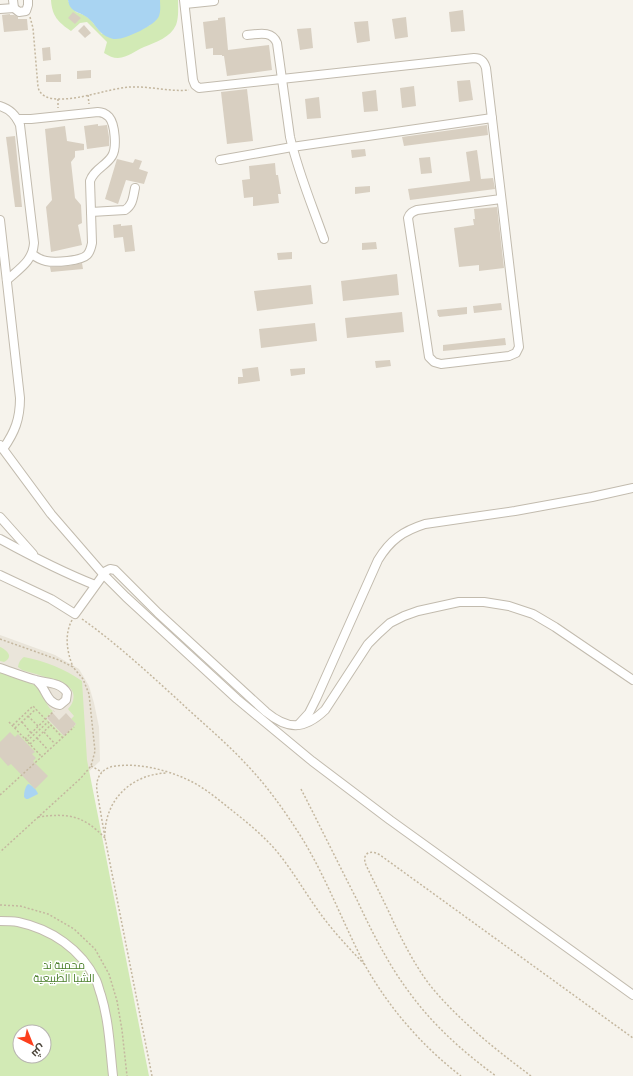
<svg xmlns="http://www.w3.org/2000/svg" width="633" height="1076" viewBox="0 0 633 1076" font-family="Cabin,Cairo,sans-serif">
<rect width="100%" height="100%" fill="#f6f3ec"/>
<!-- residential -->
<polygon fill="#eae5da" points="0,635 55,655 79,669 89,686 94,703 99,727 100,761 0,855"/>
<!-- green -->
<g fill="#d2eab5" fill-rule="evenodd">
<path d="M51 0H68V1L76 12 84 15 90 19 102 34 144 28 150 25 160 7V0H178C178 8 179 17 176 25 170 38 156 42 144 47 135 51 128 57 118 58 113 58 109 56 104 53L107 42 87 22 80 23 71 31C58 22 52 16 51 0Z"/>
<path d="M0 647C7 650 14 657 4 662L0 661Z"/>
<path d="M24 657C45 661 65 669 82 681L87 760 149 1076H0V672L35 685C46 692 43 704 53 711L46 718 64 736 76 724 71 719 74 716 68 709C73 704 76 696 71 689 66 682 32 673 22 670L18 667C19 662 20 660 24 657ZM20 1032H44V1056H20Z"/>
</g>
<!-- water -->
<g fill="#a9d4f2">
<path d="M68 0H160C160 5 161 11 159 16 156 25 126 39 116 39 115 39 112 39 110 38 98 34 96 24 88 18 79 11 70 13 68 0Z"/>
<path d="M28 784C32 785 37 790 38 794L28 799H26L24 797C24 792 25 787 28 784Z"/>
</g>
<!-- building -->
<g fill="#d8cfc1">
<polygon points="463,10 465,31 451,32 449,12"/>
<polygon points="73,12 81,18 75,24 68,18"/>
<polygon points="10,14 10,15 14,15 18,17 18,19 27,19 28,30 4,32 2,15"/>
<polygon points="225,17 228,50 269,45 272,70 227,76 224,56 222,56 222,55 213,55 213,48 206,49 203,22 218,20 218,18"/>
<polygon points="406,17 408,37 395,39 392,19"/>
<polygon points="368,21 370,41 357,43 354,22"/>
<polygon points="84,25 91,33 85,38 78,31"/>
<polygon points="311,28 313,48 300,50 297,29"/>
<polygon points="50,47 51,60 43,61 42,48"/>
<polygon points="91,70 91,78 77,79 77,71"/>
<polygon points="61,74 61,82 46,82 46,75"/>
<polygon points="470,80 473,100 459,102 457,81"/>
<polygon points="414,86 416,106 402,108 400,88"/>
<polygon points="247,89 253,141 227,144 221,92"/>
<polygon points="376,90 378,111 364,112 362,92"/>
<polygon points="319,97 321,118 307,119 305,99"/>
<polygon points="98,124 98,126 107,125 109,137 109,146 87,149 84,126"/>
<polygon points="487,125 488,135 404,146 402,137"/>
<polygon points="65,126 67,141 84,144 84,150 75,151 75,157 71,162 75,198 81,205 82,223 78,225 82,245 51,252 46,207 52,200 45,129"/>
<polygon points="15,136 22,207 15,207 6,137"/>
<polygon points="365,149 366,156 352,158 351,150"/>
<polygon points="477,150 481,179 493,178 495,189 410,200 408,189 470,181 466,152"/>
<polygon points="430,157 432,173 421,174 419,158"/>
<polygon points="117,159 133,163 135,159 142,161 139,169 148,172 144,184 126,180 118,204 105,199"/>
<polygon points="275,163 276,175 278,175 281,194 278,194 279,203 253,206 253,197 244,198 242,180 250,179 249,166"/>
<polygon points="370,186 370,192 355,194 355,187"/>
<polygon points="497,207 504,268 479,271 479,265 459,267 454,228 474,225 473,219 475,219 474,209"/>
<polygon points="121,224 121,226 132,225 135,251 125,252 123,237 114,238 113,225"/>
<polygon points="376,242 377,249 362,250 362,243"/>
<polygon points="292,252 292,259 278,260 277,253"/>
<polygon points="82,263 83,269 51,272 50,267 68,266"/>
<polygon points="397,274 399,295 343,301 341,281"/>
<polygon points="311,285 313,304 257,311 254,291"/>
<polygon points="501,303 502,310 474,313 473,306"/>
<polygon points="467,307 467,314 439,317 439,316 438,316 437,310"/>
<polygon points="402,312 404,332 347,338 345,318"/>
<polygon points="315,323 317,341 261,348 259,329"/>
<polygon points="505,338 506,345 443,351 443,345"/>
<polygon points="390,360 391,366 376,368 375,361"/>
<polygon points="258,367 260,381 238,384 238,377 243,377 242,369"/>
<polygon points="305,368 305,374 291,376 290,369"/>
<polygon points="52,712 59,720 66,713 76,724 64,736 47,718"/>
<polygon points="10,732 15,737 18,734 35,752 32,754 36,758 33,761 48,776 35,789 11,764 8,766 0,757 0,742"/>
</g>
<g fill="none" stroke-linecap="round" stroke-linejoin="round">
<!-- minor casing -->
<g stroke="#c2bbae" stroke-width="10">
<g id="minor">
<polyline points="13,0 14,8 19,12 26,11 28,5 28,0"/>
<path d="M184 0 193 80 195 85 199 88 474 58C480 58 484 61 486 68L519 347 516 353 509 356 441 364 434 362 429 357 408 218C410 213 412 212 417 210L501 199"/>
<polyline points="185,4 214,1"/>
<polyline points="0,9 14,8"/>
<path d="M247 35C258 34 272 30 277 43L290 137C298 172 312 205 324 239"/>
<path d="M0 106C10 109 16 115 20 125L34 243C33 261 19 269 7 280"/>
<path d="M17 119H31L98 112C102 112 106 114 109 117 115 124 117 148 112 156 106 166 94 169 90 181L92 243C91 248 90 252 87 255 81 261 55 263 46 261 41 260 37 258 32 254"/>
<polyline points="220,160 292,147 492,118"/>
<path d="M91 212 125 210C133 205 133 197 135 188"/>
<path d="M0 220 20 398C20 419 15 432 3 449"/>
<polyline points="0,445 51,514 103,574 126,597 237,699 312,761 390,820 633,995"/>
<polyline points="0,517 33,554"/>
<path d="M0 539C31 556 62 572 95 585"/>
<path d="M0 575 51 599 75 614 106 571 110 569 115 570 158 613 266 712C288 730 304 730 325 710L368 644 379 633 390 623 404 616 418 611 459 602H484L509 606 533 614 555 627 633 680"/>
<path d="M0 668C12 672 24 677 36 680 46 683 61 682 67 693L66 700 60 705C46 703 47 689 37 681"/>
<path d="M299 724 309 713 316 699 378 560C390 540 403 531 425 524L515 511 592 497 633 488"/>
<path d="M0 921C6 921 12 921 18 922 51 929 81 949 96 980 98 984 99 990 101 995 109 1021 110 1049 113 1076"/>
</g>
</g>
<!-- path -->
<g stroke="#c4b79f" stroke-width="1.5" stroke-dasharray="2 2" stroke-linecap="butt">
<path d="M30 17 33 28 38 87C40 96 49 99 57 99 81 100 106 89 130 87 150 86 169 92 189 90"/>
<polyline points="88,95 89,104"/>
<polyline points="58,99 58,108"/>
<path d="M82 619C116 643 146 671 177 699 200 721 225 741 247 765 267 786 284 810 300 835 326 876 343 924 366 967 390 1009 423 1047 461 1076"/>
<path d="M72 620C64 635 67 652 73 667"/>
<polyline points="0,639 59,660 73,667 83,679 89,694 95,751 91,766 81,778 0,852"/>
<polyline points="28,716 38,726"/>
<polyline points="9,722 41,756"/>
<polyline points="22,722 31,733"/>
<polyline points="13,725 33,706 45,719"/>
<polyline points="15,728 36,709"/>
<polyline points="44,732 55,744"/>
<polyline points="37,738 48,750"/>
<polyline points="25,739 54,711"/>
<polyline points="27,741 48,722 62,737"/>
<polyline points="30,744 51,725"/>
<polyline points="91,766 102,772"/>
<path d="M301 789C320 826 338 863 357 900 372 932 388 964 409 992 433 1025 463 1052 496 1076"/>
<polyline points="0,795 74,727"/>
<path d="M38 817C68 813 83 815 105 838"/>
<path d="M105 833C106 798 133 774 167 773"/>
<polyline points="0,905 20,906 48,914 74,929 95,949 109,974 117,1001 122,1030 127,1076"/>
<path d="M152 1076 105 838 97 791C95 778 102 767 116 766 138 763 163 769 184 778 203 786 219 800 234 812 248 823 261 834 273 847 289 865 301 886 315 906 329 927 347 946 364 964"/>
<path d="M531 1076C495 1049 458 1020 429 984 415 965 404 944 394 923 385 903 375 884 366 865 361 853 371 849 380 855L633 1038"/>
</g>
<!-- minor -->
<use href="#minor" stroke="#fff" stroke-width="8"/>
</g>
<g text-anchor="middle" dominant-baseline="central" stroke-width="3" stroke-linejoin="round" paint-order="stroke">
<!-- park labels -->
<g font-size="11" fill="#4a7f2a" stroke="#fff">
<text x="64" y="965">محمية ند<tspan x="64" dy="13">الشبا الطبيعية</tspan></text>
</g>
</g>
<!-- north arrow -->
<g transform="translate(32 1044) rotate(137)"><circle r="19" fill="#ffffff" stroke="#b7b4b0"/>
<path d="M0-3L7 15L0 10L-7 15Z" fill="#fc3f1d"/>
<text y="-6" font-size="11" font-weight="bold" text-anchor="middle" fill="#4b4439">ش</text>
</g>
</svg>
